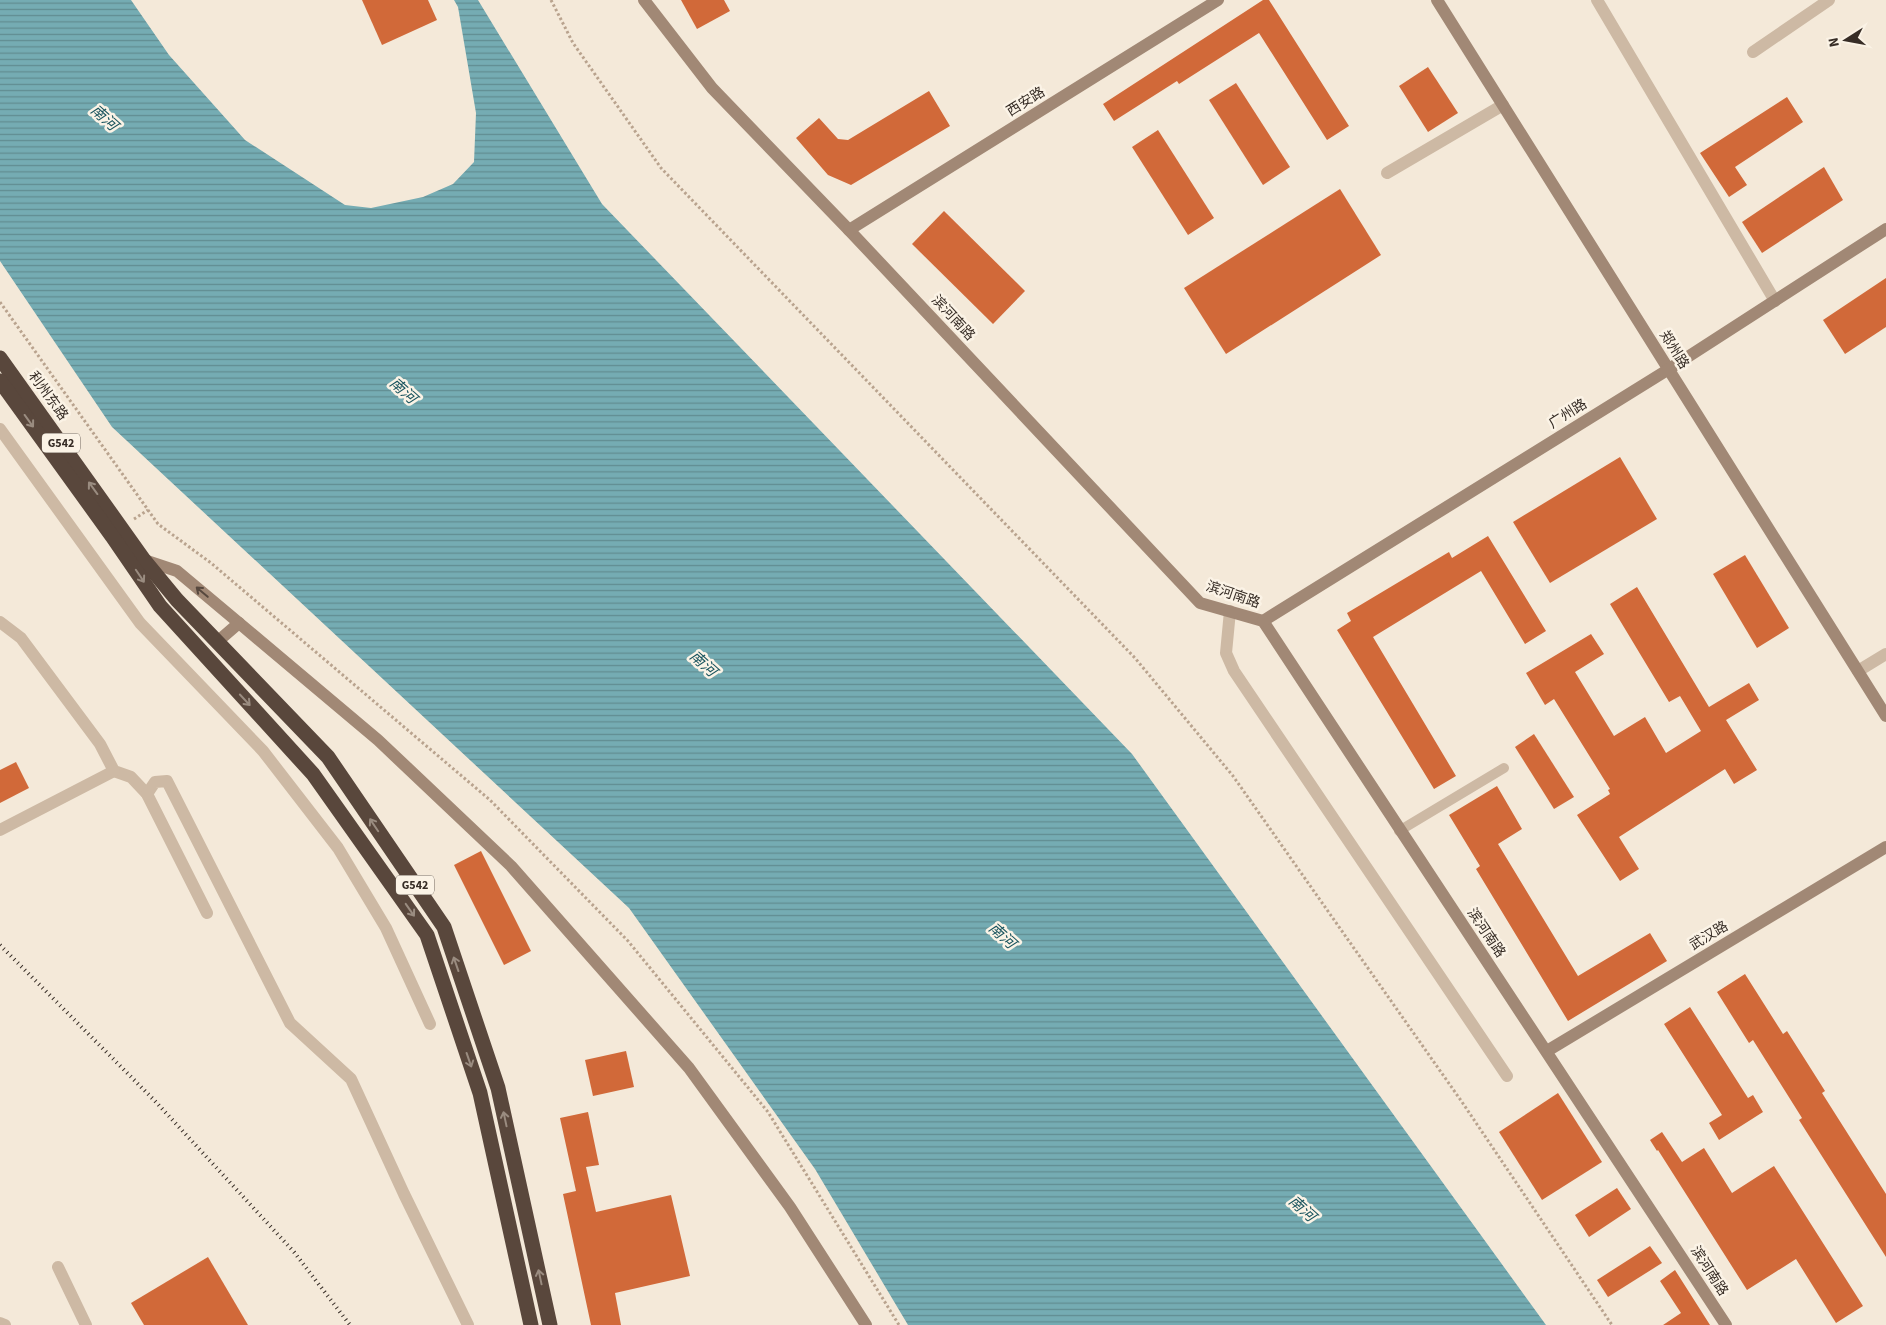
<svg xmlns="http://www.w3.org/2000/svg" width="1886" height="1325" viewBox="0 0 1886 1325" font-family="'Source Sans 3','Noto Sans SC',sans-serif">
<defs>
<pattern id="water-rules" width="6" height="5" patternUnits="userSpaceOnUse" patternTransform="scale(1.25)"><rect width="6" height="5" fill="#75acb3"/><path d="M0 2.5h6" fill="none" stroke="#618c91"/></pattern>
</defs>
<rect width="100%" height="100%" fill="#f4e9d9"/>
<!-- water -->
<polygon fill="url(#water-rules)" points="0,0 131,0 169,55 245,140 345,205 371,208 423,197 453,184 474,162 476,113 458,7 454,0 478,0 602,204 1132,754 1546,1325 908,1325 815,1169 629,908 112,427 0,261"/>
<!-- building -->
<g fill="#d16939">
<polygon points="362,0 428,0 437,20 382,45"/>
<polygon points="681,0 724,0 730,11 697,29"/>
<polygon points="1263,0 1269,0 1349,126 1327,140 1259,33 1179,84 1177,81 1114,121 1103,104"/>
<polygon points="1428,67 1458,113 1428,132 1399,86"/>
<polygon points="1236,83 1290,167 1263,185 1209,100"/>
<polygon points="929,91 950,126 851,185 828,175 796,138 819,118 838,139 848,140"/>
<polygon points="1787,97 1803,122 1735,167 1747,185 1729,197 1700,153"/>
<polygon points="1158,130 1214,218 1188,235 1132,147"/>
<polygon points="1824,167 1843,200 1762,253 1742,222"/>
<polygon points="1340,189 1381,255 1226,354 1184,288"/>
<polygon points="944,211 1025,291 993,324 912,244"/>
<polygon points="1886,278 1886,327 1845,354 1823,320"/>
<polygon points="1620,457 1657,519 1550,583 1513,522"/>
<polygon points="1488,536 1546,631 1525,644 1481,571 1373,637 1456,776 1434,789 1337,630 1351,621 1347,613 1449,552 1452,558"/>
<polygon points="1745,555 1789,628 1757,648 1713,574"/>
<polygon points="1637,587 1709,707 1749,683 1759,700 1726,720 1757,770 1734,784 1725,769 1619,837 1639,869 1620,881 1577,815 1610,794 1608,790 1610,789 1554,699 1545,705 1526,673 1591,634 1604,654 1575,672 1614,736 1645,717 1666,753 1701,731 1680,696 1669,702 1610,604"/>
<polygon points="1534,734 1574,797 1554,809 1515,747"/>
<polygon points="16,762 29,788 0,803 0,770"/>
<polygon points="1497,786 1522,829 1498,844 1578,976 1650,933 1667,961 1568,1021 1476,869 1480,866 1449,815"/>
<polygon points="481,851 531,951 504,965 454,865"/>
<polygon points="1745,974 1783,1034 1787,1031 1825,1091 1822,1093 1886,1194 1886,1257 1799,1120 1802,1118 1753,1040 1749,1043 1717,992"/>
<polygon points="1690,1007 1748,1098 1753,1095 1763,1112 1719,1140 1709,1123 1722,1115 1664,1024"/>
<polygon points="626,1051 634,1087 593,1096 585,1060"/>
<polygon points="1558,1093 1602,1162 1542,1200 1499,1132"/>
<polygon points="588,1112 599,1165 586,1167 596,1212 671,1195 690,1276 615,1293 621,1325 591,1325 563,1194 576,1191 560,1118"/>
<polygon points="1662,1132 1682,1162 1704,1148 1732,1193 1774,1166 1863,1306 1836,1323 1796,1259 1747,1290 1658,1150 1657,1151 1650,1140"/>
<polygon points="1617,1188 1631,1209 1589,1237 1575,1215"/>
<polygon points="1650,1246 1662,1263 1608,1297 1597,1280"/>
<polygon points="208,1257 248,1325 144,1325 131,1303"/>
<polygon points="1675,1270 1710,1325 1663,1325 1681,1313 1660,1281"/>
</g>
<g fill="none" stroke-linecap="round" stroke-linejoin="round">
<!-- path -->
<g stroke="#b9a38e" stroke-width="3" stroke-dasharray="2.5 2.5" stroke-linecap="butt">
<polyline points="551,0 573,43 661,168 1135,658 1233,776 1462,1102 1612,1325"/>
<polyline points="0,302 158,524 211,563 490,800 628,941 768,1112 899,1325"/>
<polyline points="134,519 148,510"/>
</g>
<!-- lane -->
<polyline stroke="#cdb9a4" stroke-width="10" points="1399,831 1504,768"/>
<!-- street -->
<g stroke="#cdb9a4" stroke-width="12">
<polyline points="1597,0 1775,301"/>
<polyline points="1753,52 1829,0"/>
<polyline points="1387,173 1503,105"/>
<polyline points="0,429 140,623 263,751 338,848 386,928 430,1024"/>
<polyline points="1230,611 1226,653 1234,671 1507,1076"/>
<polyline points="0,622 21,638 100,744 114,771 131,777 147,794 207,913"/>
<polyline points="1858,671 1886,654"/>
<polyline points="147,794 155,782 167,781 290,1023 351,1079 404,1194 468,1325"/>
<polyline points="0,830 114,771"/>
<polyline points="58,1267 86,1325"/>
<polyline points="0,1323 5,1325"/>
</g>
<!-- secondary -->
<g stroke="#a18875" stroke-width="12">
<path d="M644 0 712 88 849 230 1200 603 1263 621C1416 856 1573 1089 1726 1325"/>
<polyline points="1437,0 1886,716"/>
<polyline points="849,230 1218,0"/>
<polyline points="144,560 177,571 239,623 378,740 511,866 689,1068 790,1207 866,1325"/>
<polyline points="1263,621 1669,369 1886,229"/>
<polyline points="217,642 239,623"/>
<polyline points="1547,1051 1886,847"/>
</g>
<!-- highway -->
<g stroke="#59473c" stroke-width="15">
<polyline points="0,358 144,560 177,600 328,757 444,927 498,1088 550,1325"/>
<polyline points="0,381 112,536 160,606 313,774 427,935 480,1093 531,1325"/>
</g>
<!-- rail -->
<polyline stroke="#372d26" stroke-width="4" stroke-dasharray="1 4" stroke-linecap="butt" points="0,945 155,1101 294,1252 350,1325"/>
</g>
<!-- one-way arrows -->
<defs><path id="oneway-shaft" d="M-6 0H5M1.5-3L5.5 0L1.5 3" fill="none" stroke-width="1.6" stroke-linecap="round" stroke-linejoin="round" transform="scale(1.25)"/></defs>
<g stroke="#9a8c80">
<use href="#oneway-shaft" transform="translate(29 421) rotate(54)"/>
<use href="#oneway-shaft" transform="translate(93 488) rotate(-126)"/>
<use href="#oneway-shaft" transform="translate(140 576) rotate(56)"/>
<use href="#oneway-shaft" transform="translate(245 700) rotate(47)"/>
<use href="#oneway-shaft" transform="translate(374 825) rotate(-124)"/>
<use href="#oneway-shaft" transform="translate(410 910) rotate(55)"/>
<use href="#oneway-shaft" transform="translate(456 964) rotate(-109)"/>
<use href="#oneway-shaft" transform="translate(469 1060) rotate(71)"/>
<use href="#oneway-shaft" transform="translate(505 1119) rotate(-102)"/>
<use href="#oneway-shaft" transform="translate(540 1277) rotate(-102)"/>
</g>
<use stroke="#57483e" href="#oneway-shaft" transform="translate(202 592) rotate(-140)"/>
<g text-anchor="middle" dominant-baseline="central" stroke-width="5" stroke-linejoin="round" paint-order="stroke">
<!-- shield labels -->
<g fill="#fbf3e6" stroke="#726860" stroke-width="1">
<rect x="42" y="433.5" width="38" height="19" rx="4"/>
<rect x="396" y="875.5" width="38" height="19" rx="4"/>
</g>
<g font-size="12" font-weight="bold" fill="#372d26">
<text x="61" y="443">G542</text>
<text x="415" y="885">G542</text>
</g>
<!-- street labels -->
<g font-size="14" fill="#372d26" stroke="#fbf3e6">
<text transform="translate(1026 102) rotate(-32)">西安路</text>
<text transform="translate(953 318) rotate(47)">滨河南路</text>
<text transform="translate(1674 350) rotate(58)">郑州路</text>
<text transform="translate(48 396) rotate(54)">利州东路</text>
<text transform="translate(1568 414) rotate(-32)">广州路</text>
<text transform="translate(1233 595) rotate(19)">滨河南路</text>
<text transform="translate(1486 933) rotate(56)">滨河南路</text>
<text transform="translate(1709 936) rotate(-31)">武汉路</text>
<text transform="translate(1709 1271) rotate(57)">滨河南路</text>
</g>
<!-- water labels -->
<g font-size="15" font-style="italic" fill="#18535d" stroke="#fbf3e6">
<text transform="translate(104 118) rotate(42)">南河</text>
<text transform="translate(403 391) rotate(42)">南河</text>
<text transform="translate(703 664) rotate(42)">南河</text>
<text transform="translate(1002 936) rotate(42)">南河</text>
<text transform="translate(1302 1209) rotate(42)">南河</text>
</g>
</g>
<!-- north arrow -->
<g transform="translate(1846 40) rotate(259)" stroke="#fbf3e6" stroke-width="4" paint-order="stroke">
<path d="M0-4L9 19L0 12L-9 19Z" fill="#372d26"/>
<text y="-8" font-size="14" font-weight="bold" text-anchor="middle" fill="#372d26">N</text>
</g>
</svg>
